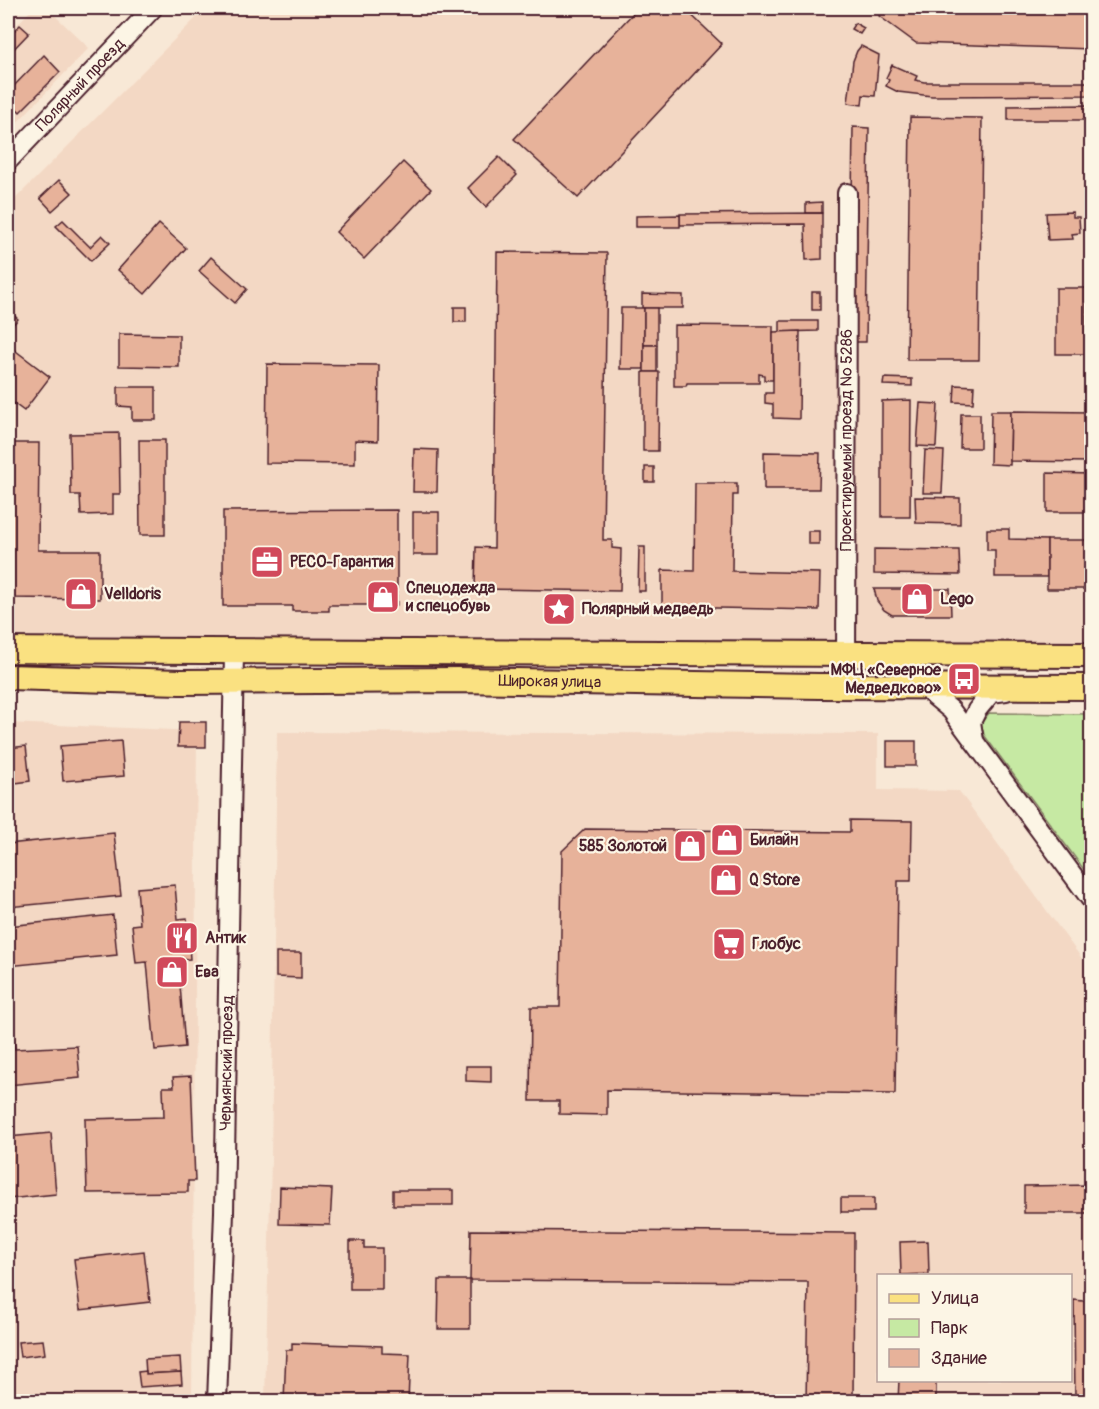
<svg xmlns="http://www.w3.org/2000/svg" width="1099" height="1409" viewBox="0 0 1099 1409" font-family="Pangolin,sans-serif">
<rect width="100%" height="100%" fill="#f8e8d6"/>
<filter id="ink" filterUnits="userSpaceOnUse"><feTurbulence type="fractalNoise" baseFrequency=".0167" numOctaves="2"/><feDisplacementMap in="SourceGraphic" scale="12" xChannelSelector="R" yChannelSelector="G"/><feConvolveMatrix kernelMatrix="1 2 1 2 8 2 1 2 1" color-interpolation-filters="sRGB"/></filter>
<g filter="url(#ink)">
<!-- built -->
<g fill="#f3d8c4" fill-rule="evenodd">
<polygon points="33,8 47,8 89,48 8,132 8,34"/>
<polygon points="206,8 1091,8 1091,644 818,641 8,638 8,206"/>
<polygon points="8,723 197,731 192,1401 8,1402"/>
<path d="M277 732 878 734V790L959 791 1091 971V1401L265 1402 271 1160ZM878 1276H1070V1380H878Z"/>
</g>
<!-- green -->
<polygon fill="#c6e9a3" stroke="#888467" stroke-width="1.5" points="989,713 1089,714 1091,718 1091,879 984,735 981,723"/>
<!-- building -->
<g fill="#e7b29a" stroke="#4a1f2b" stroke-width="1.5">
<polygon points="638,8 684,8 722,44 578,198 514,139"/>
<polygon points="880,8 1092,8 1092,49 916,43 879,16"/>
<polygon points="855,23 864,28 860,34 851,29"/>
<polygon points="20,25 29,33 8,55 8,37"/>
<polygon points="861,46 879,55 875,96 863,95 862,105 848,103 853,61 857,51"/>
<polygon points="44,55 60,72 20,112 8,100 8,92"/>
<polygon points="892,65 917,76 915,80 924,82 1092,82 1092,95 932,96 898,92 886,86 889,80 886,78"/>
<polygon points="1092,105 1092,120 1008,120 1008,106"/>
<polygon points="910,117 982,118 979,360 907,360"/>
<polygon points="853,127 869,128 866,342 850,342"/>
<polygon points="499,157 517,175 486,207 468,188"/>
<polygon points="403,162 431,189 364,259 336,232"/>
<polygon points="59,180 72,193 52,211 40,198"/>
<polygon points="822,202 822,213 806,213 806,203"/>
<polygon points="1073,212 1073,217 1079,217 1080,233 1072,234 1073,239 1048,240 1046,213"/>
<polygon points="822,213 822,259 806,260 805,224 680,225 680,214"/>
<polygon points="680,215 680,227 636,227 636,216"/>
<polygon points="63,220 90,247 102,235 110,243 91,261 56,226"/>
<polygon points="159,224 186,248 145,294 118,270"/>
<polygon points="497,252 607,253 603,540 612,540 612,548 621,549 620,591 475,589 476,547 494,548"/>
<polygon points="211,257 247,289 235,303 199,271"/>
<rect x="1056" y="288" width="30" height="66"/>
<rect x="812" y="292" width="8" height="18"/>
<polygon points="642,294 683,295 683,308 642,308"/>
<rect x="454" y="307" width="12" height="15"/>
<polygon points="621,308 644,308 644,369 620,369"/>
<rect x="644" y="308" width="13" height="37"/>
<polygon points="8,310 18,319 9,329 8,328"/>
<polygon points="780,321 818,321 818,331 780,332"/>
<polygon points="674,325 773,326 773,380 764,380 764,375 759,374 759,383 687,383 686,386 674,386"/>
<polygon points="800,331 799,419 773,418 773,404 765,403 765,393 773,393 773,332"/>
<polygon points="119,334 179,335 179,367 119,366"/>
<polygon points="8,345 50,377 24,411 8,399"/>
<rect x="644" y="345" width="13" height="27"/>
<polygon points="267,364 379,365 378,441 355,440 355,464 266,463"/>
<polygon points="643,372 659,372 658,451 643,451"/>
<polygon points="884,378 912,379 912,386 883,385"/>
<polygon points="955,385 974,386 973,403 954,402"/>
<polygon points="118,387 156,387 156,420 132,420 132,407 118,406"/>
<polygon points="911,400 910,517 882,517 882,401"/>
<polygon points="920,403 938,404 936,447 917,446"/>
<polygon points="991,411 1011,411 1010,465 990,464"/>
<polygon points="1011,411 1092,412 1092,462 1010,461"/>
<polygon points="961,414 980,414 980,448 960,448"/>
<polygon points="119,433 120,494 113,494 113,514 81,515 80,495 71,495 70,434"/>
<polygon points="139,440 165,440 165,535 140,535"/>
<polygon points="8,443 39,443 38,550 100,550 100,599 8,598"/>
<polygon points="414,449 438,450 437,492 413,492"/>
<polygon points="925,450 944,451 942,493 923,493"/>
<polygon points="764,452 820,453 819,489 764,489"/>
<rect x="645" y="467" width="9" height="15"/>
<polygon points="1047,473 1092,474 1092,512 1047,512"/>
<polygon points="695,483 737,483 737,495 733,495 732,571 820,573 819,610 662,607 662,570 694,571"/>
<polygon points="915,497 960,498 960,524 916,523"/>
<polygon points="397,510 397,605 329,605 329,611 292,611 292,606 223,606 223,511"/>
<rect x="413" y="512" width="26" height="43"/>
<polygon points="987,529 1009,529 1009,539 1047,540 1047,577 995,577 995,550 987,550"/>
<rect x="808" y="531" width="11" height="13"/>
<rect x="1047" y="540" width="45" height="49"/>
<polygon points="639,547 645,547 645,591 638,591"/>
<polygon points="874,549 959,550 960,575 874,574"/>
<polygon points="874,589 950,589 951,615 892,615 884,610 877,601"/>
<polygon points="179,722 206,722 206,747 178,747"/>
<polygon points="121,741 124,776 63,781 60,746"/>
<rect x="887" y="741" width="29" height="25"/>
<polygon points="26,746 30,781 8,784 8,748"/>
<polygon points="850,820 912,821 911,881 898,881 895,1094 607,1090 607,1115 559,1114 559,1101 530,1101 531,1007 560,1007 562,851 585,829 850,832"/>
<polygon points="114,833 121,896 8,907 8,844"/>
<polygon points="175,885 178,919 187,918 190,959 178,960 185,1047 155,1050 147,962 136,963 132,925 140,924 137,888"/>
<polygon points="113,915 117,955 8,966 8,926"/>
<polygon points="276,953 301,953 301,978 276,977"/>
<polygon points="8,990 11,1025 8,1026"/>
<polygon points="11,1025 15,1049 77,1046 80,1078 8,1085 8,1026"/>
<polygon points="466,1066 491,1066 491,1082 466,1081"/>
<polygon points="191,1076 195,1181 188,1181 188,1192 87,1193 85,1119 164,1117 163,1087 174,1087 173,1077"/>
<polygon points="51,1133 56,1194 8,1199 8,1137"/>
<polygon points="1092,1185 1092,1213 1024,1213 1024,1186"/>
<polygon points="280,1187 332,1189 330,1225 279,1224"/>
<rect x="393" y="1190" width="60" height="15"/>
<rect x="841" y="1198" width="33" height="14"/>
<polygon points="471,1230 854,1233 853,1402 806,1402 808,1282 470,1280"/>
<polygon points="350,1241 364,1241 364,1248 382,1248 382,1289 350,1289"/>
<polygon points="928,1241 929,1274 901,1275 900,1242"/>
<polygon points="144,1251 150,1302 80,1310 74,1259"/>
<polygon points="439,1280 470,1280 470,1329 438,1329"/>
<polygon points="1074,1300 1092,1302 1092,1402 1075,1402"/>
<polygon points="43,1340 45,1354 20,1357 18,1342"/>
<polygon points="292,1343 382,1346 382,1353 410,1354 408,1402 284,1402 286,1350 292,1350"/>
<polygon points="180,1357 181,1372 146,1374 145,1359"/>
<polygon points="146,1371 146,1374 181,1372 182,1384 140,1387 138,1372"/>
<polygon points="899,1380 936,1380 936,1402 898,1402"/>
</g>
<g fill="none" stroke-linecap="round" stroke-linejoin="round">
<!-- minor casing -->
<g stroke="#4a1f2b" stroke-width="22">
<g id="minor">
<path id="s1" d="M8 161 153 8"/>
<path id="s2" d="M846 686 847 193"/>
<polyline points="922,686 951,710 1092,901"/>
<polyline points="974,741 971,722 977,710 991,693 1006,691"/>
<path id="s3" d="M217 1402 224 1212 234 653"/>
</g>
</g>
<!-- major casing -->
<g stroke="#4a1f2b" stroke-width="28">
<g id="major">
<path d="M8 650C369 654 730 656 1092 655"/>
<path id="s4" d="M8 677 180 682 457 680 819 686 1092 687"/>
</g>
</g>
<!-- minor -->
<use href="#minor" stroke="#fcf5e5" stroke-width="18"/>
<!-- major -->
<use href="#major" stroke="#fae181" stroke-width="24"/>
</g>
</g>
<!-- icons -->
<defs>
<g id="office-square" transform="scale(1.725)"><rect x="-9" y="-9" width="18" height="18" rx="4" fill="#d1495b" stroke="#fcf5e5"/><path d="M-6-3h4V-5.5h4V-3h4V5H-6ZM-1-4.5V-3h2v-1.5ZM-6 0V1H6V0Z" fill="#fff"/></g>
<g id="shop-square" transform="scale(1.725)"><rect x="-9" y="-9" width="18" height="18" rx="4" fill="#d1495b" stroke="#fcf5e5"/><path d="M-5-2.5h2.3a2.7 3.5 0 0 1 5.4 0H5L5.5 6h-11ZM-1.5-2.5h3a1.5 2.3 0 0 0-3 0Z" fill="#fff"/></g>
<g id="sight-square" transform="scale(1.725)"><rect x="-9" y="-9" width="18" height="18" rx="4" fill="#d1495b" stroke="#fcf5e5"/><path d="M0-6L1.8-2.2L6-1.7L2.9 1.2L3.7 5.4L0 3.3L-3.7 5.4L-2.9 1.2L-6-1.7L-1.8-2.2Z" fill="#fff"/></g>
<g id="bus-square" transform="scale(1.725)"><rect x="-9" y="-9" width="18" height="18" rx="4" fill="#d1495b" stroke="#fcf5e5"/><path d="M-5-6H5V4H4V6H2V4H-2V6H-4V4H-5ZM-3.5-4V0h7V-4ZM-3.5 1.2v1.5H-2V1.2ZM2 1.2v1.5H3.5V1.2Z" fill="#fff"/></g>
<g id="restaurant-square" transform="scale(1.725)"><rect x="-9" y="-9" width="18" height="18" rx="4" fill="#d1495b" stroke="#fcf5e5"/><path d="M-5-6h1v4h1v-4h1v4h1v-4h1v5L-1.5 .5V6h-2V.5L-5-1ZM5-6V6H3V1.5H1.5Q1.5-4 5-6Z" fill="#fff"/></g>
<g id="supermarket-square" transform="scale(1.725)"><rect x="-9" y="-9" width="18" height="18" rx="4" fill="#d1495b" stroke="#fcf5e5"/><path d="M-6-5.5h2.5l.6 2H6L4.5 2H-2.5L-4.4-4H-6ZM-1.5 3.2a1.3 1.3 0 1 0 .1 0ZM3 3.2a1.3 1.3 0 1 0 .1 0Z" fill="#fff"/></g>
</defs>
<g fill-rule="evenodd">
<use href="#office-square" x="267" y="562"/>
<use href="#shop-square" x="81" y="594"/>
<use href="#shop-square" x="383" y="597"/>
<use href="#shop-square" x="917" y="599"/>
<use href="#sight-square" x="559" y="609"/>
<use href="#bus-square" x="964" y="679"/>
<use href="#shop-square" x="727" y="840"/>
<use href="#shop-square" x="690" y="846"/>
<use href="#shop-square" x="726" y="880"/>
<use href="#restaurant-square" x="182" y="938"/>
<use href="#supermarket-square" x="729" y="944"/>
<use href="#shop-square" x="172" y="972"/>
</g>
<g text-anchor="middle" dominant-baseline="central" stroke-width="4.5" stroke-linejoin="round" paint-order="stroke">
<!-- street labels -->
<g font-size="16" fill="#4a1f2b" stroke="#fcf5e5">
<text stroke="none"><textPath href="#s1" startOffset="105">Полярный проезд</textPath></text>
<text stroke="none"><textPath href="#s2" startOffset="246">Проектируемый проезд № 5286</textPath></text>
<text stroke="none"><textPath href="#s4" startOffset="542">Широкая улица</textPath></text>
<text stroke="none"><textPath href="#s3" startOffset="339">Чермянский проезд</textPath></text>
</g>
<!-- poi labels -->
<g font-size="16" font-weight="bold" fill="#4a1f2b" stroke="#fcf5e5" text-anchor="start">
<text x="290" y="562">РЕСО-Гарантия</text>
<text x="406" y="588">Спецодежда<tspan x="406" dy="18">и спецобувь</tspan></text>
<text x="104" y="594">Velldoris</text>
<text x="940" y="599">Lego</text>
<text x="582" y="609">Полярный медведь</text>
<text x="941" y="670" text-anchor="end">МФЦ «Северное<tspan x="941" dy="18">Медведково»</tspan></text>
<text x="750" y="840">Билайн</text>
<text x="667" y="846" text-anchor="end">585 Золотой</text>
<text x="749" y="880">Q Store</text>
<text x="205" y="938">Антик</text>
<text x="752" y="944">Глобус</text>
<text x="195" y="972">Ева</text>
</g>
</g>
<!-- margin -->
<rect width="1099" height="1409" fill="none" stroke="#fcf5e5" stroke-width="30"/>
<rect x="15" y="15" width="1069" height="1379" fill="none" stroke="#4a1f2b" stroke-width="2" filter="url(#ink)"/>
<!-- legend -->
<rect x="877" y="1274" width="195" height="108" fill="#fcf5e5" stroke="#b59f9b" stroke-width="1.5"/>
<rect x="889" y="1294" width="30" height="9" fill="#fae181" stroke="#b59f9b" stroke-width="1.5"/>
<text x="931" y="1304" font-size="18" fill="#4a1f2b">Улица</text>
<rect x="889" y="1319" width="30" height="18" fill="#c6e9a3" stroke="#b59f9b" stroke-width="1.5"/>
<text x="931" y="1334" font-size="18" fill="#4a1f2b">Парк</text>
<rect x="889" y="1349" width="30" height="18" fill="#e7b29a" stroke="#b59f9b" stroke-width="1.5"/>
<text x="931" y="1364" font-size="18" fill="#4a1f2b">Здание</text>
</svg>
